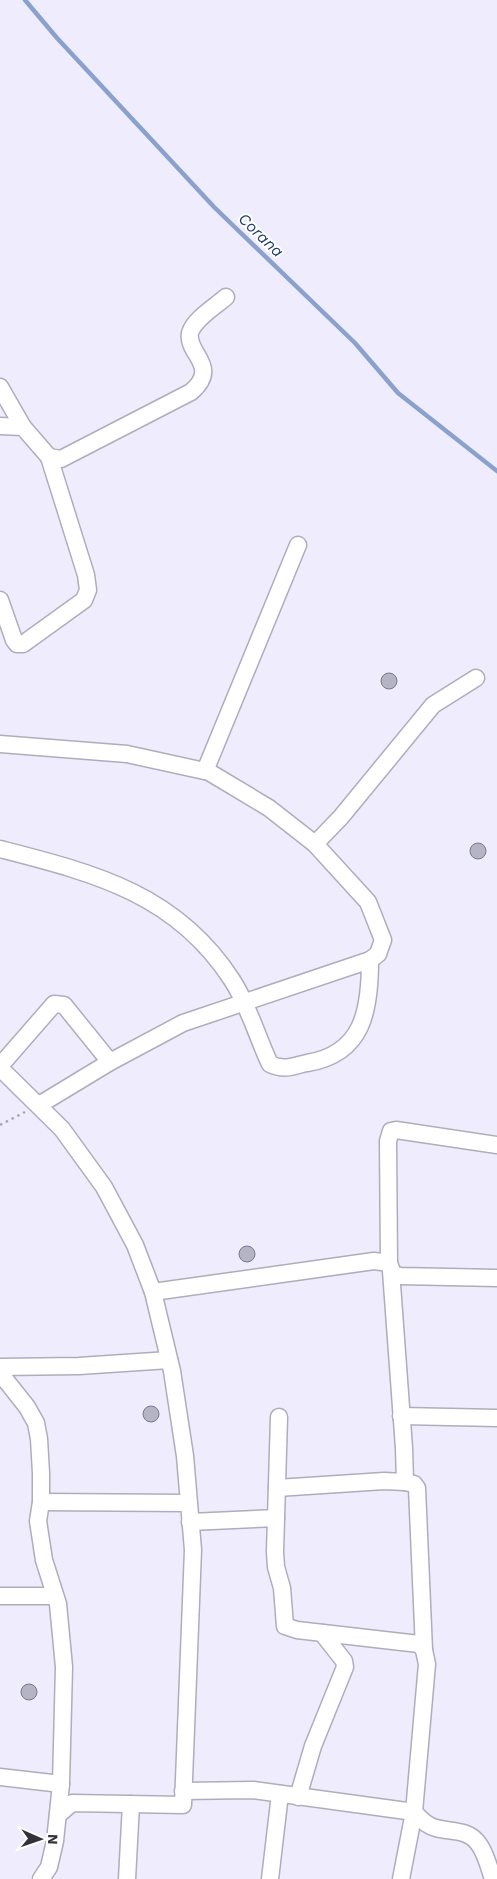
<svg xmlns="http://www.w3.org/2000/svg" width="497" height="1879" viewBox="0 0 497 1879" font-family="'Work Sans',sans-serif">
<rect width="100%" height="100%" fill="#efedfd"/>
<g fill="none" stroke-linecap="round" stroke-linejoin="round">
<!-- stream -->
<polyline stroke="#89a1cc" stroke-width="4.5" points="25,0 57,38 214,207 355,343 398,393 497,471"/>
</g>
<!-- building -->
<g fill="#b5b4c3" stroke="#7a7986">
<circle cx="389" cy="681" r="8"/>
<circle cx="478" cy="851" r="8"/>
<circle cx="247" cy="1254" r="8"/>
<circle cx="151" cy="1414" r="8"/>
<circle cx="29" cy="1692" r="8"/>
</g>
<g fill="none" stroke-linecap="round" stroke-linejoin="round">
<!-- street casing -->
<g stroke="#aeadbb" stroke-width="19">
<g id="street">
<polyline points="0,387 23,427"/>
<path d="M0 426 23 427 49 457 61 459 191 392C221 366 186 354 190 333 194 319 216 306 226 297"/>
<polyline points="0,600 14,640 17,644 23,644 84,600 88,590 86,575 49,457"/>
<polyline points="0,744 127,754 209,772 269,808 315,844 368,902 383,940 378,954 370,960 183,1023 110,1062 39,1105"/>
<polyline points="205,771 298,545"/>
<polyline points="315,844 341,817 433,705 476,678"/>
<path d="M0 849C93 873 176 893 232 980 249 1006 257 1037 270 1064 285 1071 292 1066 307 1063 364 1054 370 1009 370 960"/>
<polyline points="0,1066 54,1004 64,1005 110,1062"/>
<polyline points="0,1068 62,1129 104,1187 135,1245 153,1292 172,1371 185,1456 193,1550 183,1805 72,1803 58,1815"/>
<polyline points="389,1263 388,1141 391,1131 396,1130 497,1145"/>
<polyline points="153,1292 374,1261 389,1263 393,1274 400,1276 497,1278"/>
<polyline points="0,1367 79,1366 169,1360"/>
<polyline points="0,1373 27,1407 36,1423 39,1439 41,1473 41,1502 38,1521 44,1560 58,1604 64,1667 61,1784 55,1841 49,1867 41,1879"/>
<polyline points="401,1416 497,1418"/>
<polyline points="279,1417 275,1552 276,1567 282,1588 285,1626 297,1630 419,1644 424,1650 427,1664 414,1812 401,1879"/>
<polyline points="405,1482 414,1484 417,1488 424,1650"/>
<polyline points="277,1488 384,1481 405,1482 404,1448 391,1271"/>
<polyline points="41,1502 188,1503"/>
<polyline points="190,1522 276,1518"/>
<polyline points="0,1596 55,1596"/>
<polyline points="0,1777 61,1784"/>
<path d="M183 1791 253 1790 414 1812C420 1819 427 1826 436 1828 450 1832 468 1829 478 1843 486 1853 489 1868 493 1879"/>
<polyline points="298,1797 313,1746 345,1667 344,1661 322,1633"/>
<polyline points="127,1879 131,1804"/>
<polyline points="270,1879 280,1794"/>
</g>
</g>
<!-- path -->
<polyline stroke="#a7a6b2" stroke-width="2.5" stroke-dasharray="2.5 4" stroke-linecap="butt" points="0,1125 25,1112"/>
<!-- street -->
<use href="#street" stroke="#fff" stroke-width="16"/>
</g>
<g text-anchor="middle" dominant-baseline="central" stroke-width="4" stroke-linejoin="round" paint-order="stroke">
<!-- water labels -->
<g font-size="16" font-style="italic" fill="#234076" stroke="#fff">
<text transform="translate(261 235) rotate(44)">Corana</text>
</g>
</g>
<!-- north arrow -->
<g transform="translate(40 1839) rotate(92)" stroke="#ffffff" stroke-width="4" paint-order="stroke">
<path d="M0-4L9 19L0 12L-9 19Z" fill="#323238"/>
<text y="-8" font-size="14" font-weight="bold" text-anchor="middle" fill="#323238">N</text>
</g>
</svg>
